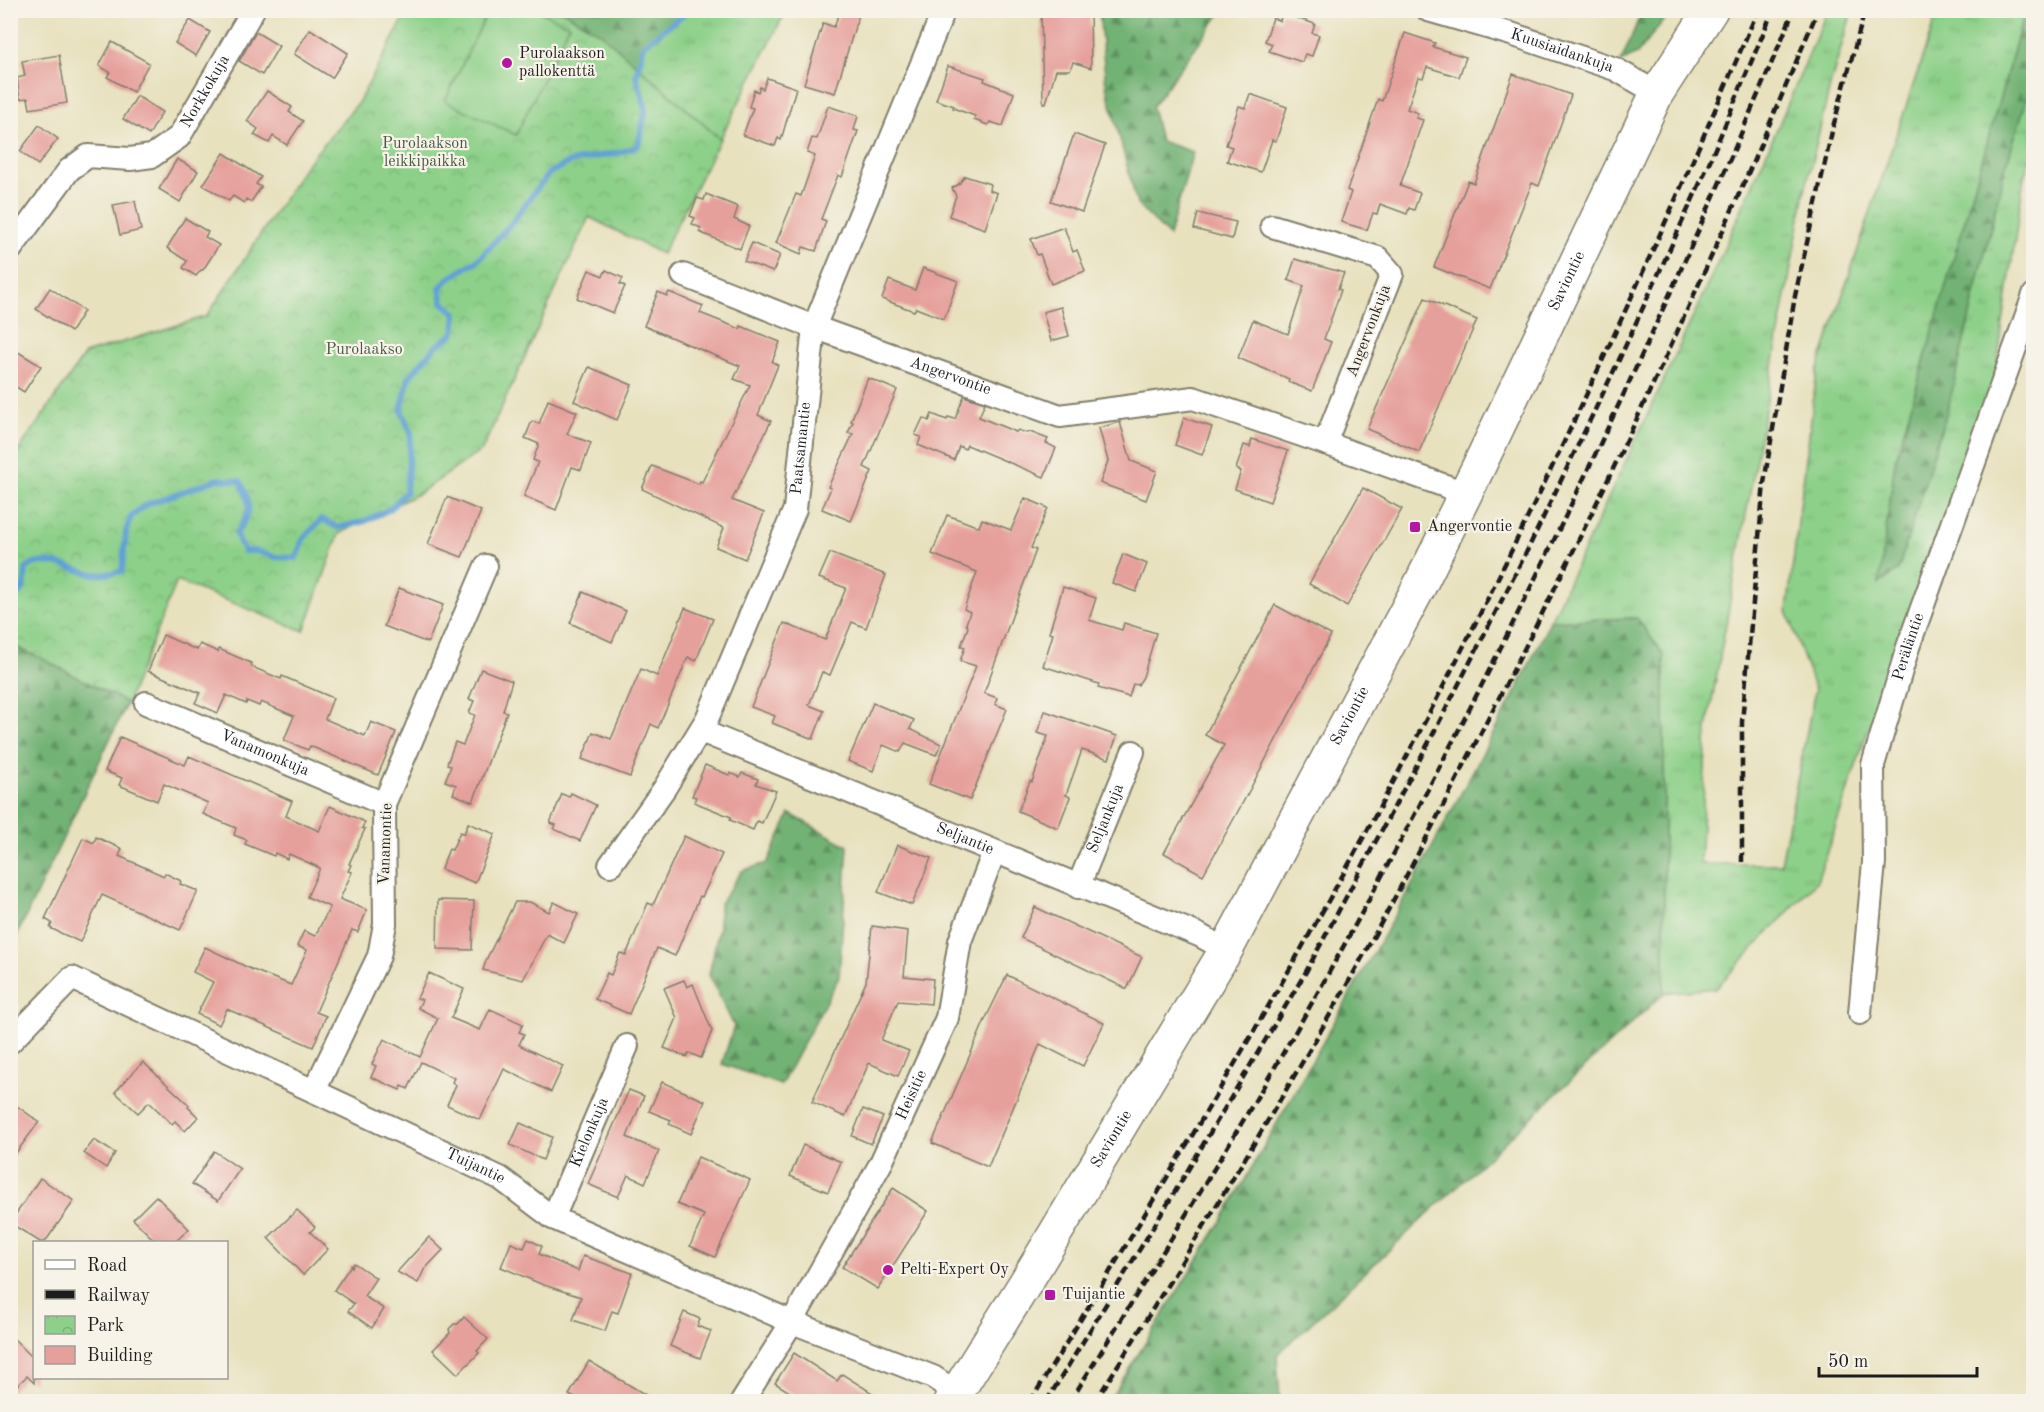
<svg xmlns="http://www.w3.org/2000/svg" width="2044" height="1412" viewBox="0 0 2044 1412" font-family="'Old Standard TT',serif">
<defs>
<pattern id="grass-tufts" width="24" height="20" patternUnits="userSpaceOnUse" patternTransform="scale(1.5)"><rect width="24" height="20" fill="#8dd089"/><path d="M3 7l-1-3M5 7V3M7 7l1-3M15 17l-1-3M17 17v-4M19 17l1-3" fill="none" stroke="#79b276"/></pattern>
<pattern id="forest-firs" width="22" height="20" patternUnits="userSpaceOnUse" patternTransform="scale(1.5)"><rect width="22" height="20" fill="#72b275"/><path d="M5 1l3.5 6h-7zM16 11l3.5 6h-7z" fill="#5d905f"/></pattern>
<pattern id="park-crowns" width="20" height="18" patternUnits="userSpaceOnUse" patternTransform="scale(1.5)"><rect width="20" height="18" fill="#8dd089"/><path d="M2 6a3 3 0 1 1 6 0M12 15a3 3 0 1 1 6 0" fill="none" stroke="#79b276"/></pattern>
</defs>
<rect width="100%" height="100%" fill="#f7f3e8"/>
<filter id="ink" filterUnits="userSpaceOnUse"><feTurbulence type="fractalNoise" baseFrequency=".0167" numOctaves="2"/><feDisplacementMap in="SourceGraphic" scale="12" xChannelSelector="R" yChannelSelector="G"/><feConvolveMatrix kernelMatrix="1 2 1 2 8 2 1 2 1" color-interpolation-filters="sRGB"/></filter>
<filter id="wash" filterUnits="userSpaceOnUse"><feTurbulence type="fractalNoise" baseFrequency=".008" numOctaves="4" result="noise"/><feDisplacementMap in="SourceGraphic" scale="24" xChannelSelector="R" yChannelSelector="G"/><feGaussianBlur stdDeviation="1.35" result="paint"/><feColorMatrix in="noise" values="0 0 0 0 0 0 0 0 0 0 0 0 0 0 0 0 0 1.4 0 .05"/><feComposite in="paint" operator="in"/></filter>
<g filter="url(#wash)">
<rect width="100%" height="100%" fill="#e7e1be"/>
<!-- grass -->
<g fill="url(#grass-tufts)" stroke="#547652" stroke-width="1.5">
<polygon points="689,11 786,11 720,139 638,67 644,45"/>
<path d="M1827 11H1852L1831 82 1805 191 1707 728 1700 864H1781L1815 690 1787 611 1817 371 1938 11H2033V149L2024 177 1994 385 1885 680 1817 881 1716 988 1664 993V656L1637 618 1550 621C1646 419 1742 217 1827 11Z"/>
</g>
<!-- forest -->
<g fill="url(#forest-firs)" stroke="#476748" stroke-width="1.5">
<polygon points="562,11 689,11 644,45 638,67 601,34"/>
<polygon points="1099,11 1222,11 1152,107 1160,141 1193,152 1169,236 1137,204 1106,85"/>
<polygon points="1642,11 1671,11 1637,54 1621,62"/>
<polygon points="2025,11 2033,11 2033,79 2004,172 1949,404 1898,570 1879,584 1895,462"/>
<polygon points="1637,618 1664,656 1664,993 1277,1355 1280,1401 1109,1401 1221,1222 1414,881 1518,687 1550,621"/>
<polygon points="11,645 43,659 127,703 11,948"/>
<polygon points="790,814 848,846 839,977 781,1085 722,1064 734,1026 709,975 719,927 719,905 742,871 767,863"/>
</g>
<!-- park -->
<polygon fill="url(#park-crowns)" stroke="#547652" stroke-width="1.5" points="408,11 562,11 601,34 720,139 662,254 589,217 482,450 421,492 339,534 304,631 177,581 127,703 43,659 11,645 10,463 85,354 207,316 306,165 358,103"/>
<!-- garden -->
<polygon fill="#8dd089" stroke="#547652" stroke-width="1.5" points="488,11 539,11 569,25 516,135 445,101"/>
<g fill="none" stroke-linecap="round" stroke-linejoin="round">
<!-- stream -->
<g stroke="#61a0d3" stroke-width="6">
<path d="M10 598C26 594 25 582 26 568 47 554 71 570 94 574 102 576 113 573 122 571L126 532 130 518 139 510 148 504 218 479 240 481C253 506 251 511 236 534L244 551H256L275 557 296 558 303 539 322 519 338 528 365 521 390 509 406 492 411 433 401 410 409 377 434 348 454 333 456 313 443 303 440 288 448 279 478 260 509 226 549 173 570 162 621 152 638 146 646 109 636 76 644 45 689 10"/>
<polyline points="10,726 15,746 10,759"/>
</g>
</g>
<g id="blocks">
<!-- building -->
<g fill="#e6a09c">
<polygon points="840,10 860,10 835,93 804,84 823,23 834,27"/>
<polygon points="1041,10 1090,10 1091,68 1073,62 1070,70 1056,70 1046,103 1043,103"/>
<polygon points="1282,13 1315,24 1312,33 1319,35 1312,56 1305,54 1302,62 1269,51 1272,44 1265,41 1273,18 1280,21"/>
<polygon points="190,20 210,32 196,56 175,43"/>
<polygon points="310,29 348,53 332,78 294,54"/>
<polygon points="256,32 279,46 262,75 239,61"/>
<polygon points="1405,33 1435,43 1433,47 1466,57 1459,77 1427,67 1423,78 1418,77 1407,109 1418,113 1416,118 1423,120 1400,186 1420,193 1414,210 1409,208 1407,214 1380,204 1377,214 1373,213 1367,230 1341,222 1351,192 1347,190 1378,99 1382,101"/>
<polygon points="112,42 149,63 133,92 107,77 110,72 99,66"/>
<polygon points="59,55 67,103 30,109 28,98 20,99 17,78 25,76 22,61"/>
<polygon points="948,66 985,78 984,81 1014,93 1003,126 990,122 988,125 974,120 975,116 953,108 954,106 936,100"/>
<polygon points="1513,74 1571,95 1539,186 1532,183 1490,289 1434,267 1468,181 1474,183"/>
<polygon points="767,78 796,88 781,140 778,138 775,146 743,135 753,108 749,107 754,90 758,92 760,87 763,89"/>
<polygon points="267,91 292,107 289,112 303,121 287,145 273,136 269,143 254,135 258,129 247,121"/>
<polygon points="1250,94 1287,107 1276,141 1272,140 1261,172 1227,161 1232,147 1226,145 1239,106 1245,108"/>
<polygon points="137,96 162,112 149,135 123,119"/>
<polygon points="828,106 858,116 854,130 858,131 842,177 838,175 821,219 826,221 816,251 803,247 801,254 776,243 796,194 801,196 815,156 807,153 812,138 817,139"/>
<polygon points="39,125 58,139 38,165 20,151"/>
<polygon points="1074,134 1105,145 1082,212 1051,201"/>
<polygon points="224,153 261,177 256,184 261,187 251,202 246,199 244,203 233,196 229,201 203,185"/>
<polygon points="177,159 198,171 180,202 159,189"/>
<polygon points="965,176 990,184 989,190 997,193 985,229 949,216 956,196 952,188 959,184"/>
<polygon points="706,194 738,207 734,219 749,226 740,249 699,232 701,228 692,224 695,218 690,216 697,198 704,200"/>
<polygon points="135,201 141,230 120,235 113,205"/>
<polygon points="1198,213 1236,222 1232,239 1194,229"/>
<polygon points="185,218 208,232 205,237 219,245 203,270 201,270 196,276 183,268 187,261 167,248"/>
<polygon points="1064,227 1073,252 1077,250 1085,271 1051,284 1040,254 1037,255 1031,239"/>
<polygon points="752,243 780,255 773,272 744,261"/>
<polygon points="1295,259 1344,273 1338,289 1341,290 1324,339 1331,342 1312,391 1288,382 1289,379 1238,358 1253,320 1288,334 1304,286 1288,280"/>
<polygon points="923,268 958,281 944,319 916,308 914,311 882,299 889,280 915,290"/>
<polygon points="589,270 603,276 606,270 623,278 620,284 625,286 613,313 577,298"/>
<polygon points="50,288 84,311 71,332 36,309"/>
<polygon points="658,292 667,296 669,292 703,306 700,313 740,329 741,326 780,342 772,362 778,365 758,415 771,421 732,500 764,513 745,559 716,547 724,528 642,489 652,466 699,484 700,481 702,482 750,385 734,379 740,366 644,326"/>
<polygon points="1425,298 1477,320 1419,452 1367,429"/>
<polygon points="1061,307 1069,336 1051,341 1043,312"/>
<polygon points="10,347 41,366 24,392 10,383"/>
<polygon points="589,367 632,385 617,420 574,401"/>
<polygon points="868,378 897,390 864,467 872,471 851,521 822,509 831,488 828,487 853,434 848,433 853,422 851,421"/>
<polygon points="964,396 985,403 979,417 1016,432 1018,430 1026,433 1030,432 1048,439 1046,443 1056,448 1044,477 967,445 965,449 959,446 954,460 918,445 921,437 915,435 923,418 929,421 932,414 947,420 948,417 955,419"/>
<polygon points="548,400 577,412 567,434 591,443 581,470 572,467 556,510 524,496 538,462 533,460 539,444 525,438 532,421 539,424"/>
<polygon points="1184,418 1212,427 1202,455 1175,445"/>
<polygon points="1120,422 1131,461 1157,471 1146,500 1100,483 1108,461 1099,428"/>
<polygon points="1252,439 1288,451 1270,502 1235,489 1241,471 1236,469 1244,445 1250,447"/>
<polygon points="1363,488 1402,509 1347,606 1309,584"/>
<polygon points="447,497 481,511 462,557 428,544"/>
<polygon points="1025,498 1048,508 1031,548 1036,550 984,693 997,698 995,704 1007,709 970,800 929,784 976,666 960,661 965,647 961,646 968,627 966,624 970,612 964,609 977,572 932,554 947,515 979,527 982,519 1011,530"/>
<polygon points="830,553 886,575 866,628 852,622 830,675 822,672 809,705 824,711 813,739 772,723 775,716 751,707 784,623 825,640 846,588 819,578"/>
<polygon points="1123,554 1147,564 1136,592 1112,583"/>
<polygon points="1063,587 1096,598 1089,620 1122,630 1124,623 1156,633 1143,677 1138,685 1133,684 1129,697 1098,688 1099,684 1043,666 1053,634 1049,633"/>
<polygon points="399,588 443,605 428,643 384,626"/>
<polygon points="583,592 626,611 612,642 570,623"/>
<polygon points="1275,605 1331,635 1248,793 1203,875 1164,853 1224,745 1205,735"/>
<polygon points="685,608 713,619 696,661 688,657 658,728 651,724 630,777 582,759 593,732 611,739 641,669 657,676"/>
<polygon points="163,635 197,650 200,644 218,652 219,649 251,663 252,667 281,679 282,676 333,698 325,719 365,736 371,722 396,732 378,775 310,746 308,750 284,740 294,716 261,702 259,706 247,701 246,704 226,695 218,713 195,703 200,693 148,671"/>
<polygon points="481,669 512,681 503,711 507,712 473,802 453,794 456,785 445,781 451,766 447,764 455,742 463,745 475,715 469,713 474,701 469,699"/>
<polygon points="873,703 914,720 910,729 941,744 936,755 905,743 900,752 883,745 873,771 848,761"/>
<polygon points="1045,711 1117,736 1109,759 1082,750 1066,795 1070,797 1058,828 1018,811 1030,781 1032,782 1048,736 1037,733"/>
<polygon points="120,737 185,765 189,756 292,801 286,816 319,831 330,806 365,822 362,828 365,829 349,864 351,865 348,871 352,872 340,899 367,910 358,932 352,930 316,1012 326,1016 313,1047 227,1009 219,1025 197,1014 213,982 193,972 205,947 253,970 291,985 307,950 297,946 304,931 315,936 330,907 307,897 320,868 289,854 287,859 275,853 274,856 245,844 247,840 234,835 236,828 203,814 208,803 164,784 157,801 119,785 122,778 105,771"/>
<polygon points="705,765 729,775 730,773 740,777 742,773 758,779 756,784 776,791 762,823 757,821 753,830 730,820 731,817 694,802 696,797 692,796"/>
<polygon points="571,793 596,805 580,841 554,829 556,825 550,823 562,794 569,797"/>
<polygon points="468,823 495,834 475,883 441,869 449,849 452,850 460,832 464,834"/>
<polygon points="684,836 722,854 702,897 700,896 675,956 657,948 629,1014 595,999 607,973 611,975 620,953 626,955 648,903 653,905"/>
<polygon points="96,837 122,849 119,856 164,876 165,873 181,881 180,884 198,891 180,930 102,895 80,942 50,928 52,923 45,919 83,838 94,843"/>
<polygon points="897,845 931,858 912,905 878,892"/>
<polygon points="438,900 474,901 472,950 437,949"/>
<polygon points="515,902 530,902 549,912 554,902 578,914 564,943 547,934 523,980 483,970 487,958"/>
<polygon points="1035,907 1142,957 1127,989 1021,938"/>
<polygon points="872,926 908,931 904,976 933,979 931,1004 898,1001 881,1040 909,1051 898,1076 869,1063 845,1117 812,1102 866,982"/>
<polygon points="429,973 464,989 451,1018 480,1030 490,1009 523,1024 519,1032 524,1034 519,1045 563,1066 551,1092 504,1069 480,1120 447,1105 456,1085 452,1082 454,1078 421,1062 408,1089 402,1086 400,1090 371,1077 376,1066 372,1064 384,1039 420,1057 438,1018 418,1008 422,1000 417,998"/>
<polygon points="1007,975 1104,1023 1083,1066 1040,1044 988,1167 932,1143 985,1020"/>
<polygon points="684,980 687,987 693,984 712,1031 701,1058 689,1053 687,1057 664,1048 677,1018 664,988"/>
<polygon points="143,1062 189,1105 188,1107 198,1117 185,1131 175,1121 172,1124 149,1102 138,1113 115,1092"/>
<polygon points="662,1082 705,1101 691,1134 669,1124 671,1120 649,1111"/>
<polygon points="629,1090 644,1096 627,1137 659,1151 645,1183 628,1175 618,1197 588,1184"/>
<polygon points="10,1101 39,1122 10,1161"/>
<polygon points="863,1109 883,1117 871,1144 852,1136"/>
<polygon points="520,1123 552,1137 543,1160 510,1145"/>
<polygon points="94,1140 115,1153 106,1168 84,1153"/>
<polygon points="803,1145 841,1162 828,1192 790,1176"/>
<polygon points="214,1151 240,1169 218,1201 192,1184"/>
<polygon points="698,1157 750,1180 715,1257 690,1246 704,1215 677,1204"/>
<polygon points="40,1178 74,1201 45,1242 40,1242 10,1223"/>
<polygon points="893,1188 928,1211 878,1289 842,1267"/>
<polygon points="156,1196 189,1229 175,1242 156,1242 133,1219"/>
<polygon points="297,1210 315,1227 310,1232 328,1249 303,1275 268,1238"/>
<polygon points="429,1237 443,1250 424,1270 418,1283 397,1272"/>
<polygon points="528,1239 542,1246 539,1254 578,1271 583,1256 632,1273 618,1313 612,1311 605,1331 573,1320 581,1297 541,1284 501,1267 511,1243 524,1248"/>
<polygon points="354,1263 376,1278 364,1296 384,1309 372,1328 348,1311 354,1304 334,1290 351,1265 352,1267"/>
<polygon points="684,1312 700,1319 697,1326 711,1331 700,1358 670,1346"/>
<polygon points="464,1317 488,1339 477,1351 479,1353 458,1374 433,1350 450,1333 449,1329 454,1324 458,1324"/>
<polygon points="10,1335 34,1359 34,1383 27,1376 10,1392"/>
<polygon points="794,1353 837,1381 842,1374 885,1401 804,1401 775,1383"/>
<polygon points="589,1361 656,1401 580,1401 569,1395"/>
</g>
</g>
</g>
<g filter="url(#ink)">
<use href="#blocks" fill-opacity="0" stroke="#827e6d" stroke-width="1.5"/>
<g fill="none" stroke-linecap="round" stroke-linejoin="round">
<!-- minor casing -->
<g stroke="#827e6d" stroke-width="26">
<g id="minor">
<path id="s1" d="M1428 10 1511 34 1615 69 1657 93"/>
<polyline points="1272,226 1378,258 1392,274 1325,443"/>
<path id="s2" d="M10 250 69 170 88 156 130 159 152 156 179 137 253 10"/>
<path id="s3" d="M683 275 814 327 1060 416 1193 398 1325 443 1465 493"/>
<path id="s4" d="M146 703 384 804"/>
<path id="s5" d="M701 731 1199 935 1226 950"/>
<path id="s6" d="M610 865 664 789 707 719 795 509 814 327 944 10"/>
<path id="s7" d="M1078 887 1133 752"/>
<path id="s8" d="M1860 1013 1874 862 1873 765 1908 647 2034 295"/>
<path id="s9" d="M10 1042 72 978 500 1178 553 1218 792 1322 933 1377 957 1393"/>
<polyline points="314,1091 379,956 385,924 384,804 486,566"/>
<path id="s10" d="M553 1218 627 1046"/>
<path id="s11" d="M742 1402 792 1322 881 1163 947 1018 960 941 994 852"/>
</g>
</g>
<!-- secondary casing -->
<g stroke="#827e6d" stroke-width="36">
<g id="secondary">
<path id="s12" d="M951 1402 1026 1282 1226 950 1419 587 1479 466 1657 93 1711 10"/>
</g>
</g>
<!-- minor -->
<use href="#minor" stroke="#fff" stroke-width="22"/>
<!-- secondary -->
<use href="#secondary" stroke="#fff" stroke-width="33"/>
<!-- rail -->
<g stroke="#1c1c1c" stroke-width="4.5" stroke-dasharray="9 4.5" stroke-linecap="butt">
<polyline points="1742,862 1742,722 1764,483 1795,296 1833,127 1865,10"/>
<path d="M1030 1402C1142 1220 1253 1038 1356 851 1505 578 1636 296 1758 10"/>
<polyline points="1046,1402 1173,1195 1307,970 1430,740 1526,553 1618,362 1706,170 1773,10"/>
<path d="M1070 1402C1157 1261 1246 1121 1327 976 1501 663 1655 340 1794 10"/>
<path d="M1095 1402C1180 1265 1265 1129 1344 990 1400 891 1451 790 1503 690 1618 468 1721 241 1818 10"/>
</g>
</g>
</g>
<!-- markers -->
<g fill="#b5179e" stroke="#f7f3e8" stroke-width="2">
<circle cx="507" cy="63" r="6"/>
<rect x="1409" y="521" width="12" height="12" rx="3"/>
<circle cx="888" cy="1270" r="6"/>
<rect x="1044" y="1289" width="12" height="12" rx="3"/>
</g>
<g text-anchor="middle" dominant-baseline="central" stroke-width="4.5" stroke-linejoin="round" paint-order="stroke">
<!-- street labels -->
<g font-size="16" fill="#1c1c1c" stroke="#f7f3e8">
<text stroke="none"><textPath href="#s1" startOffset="140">Kuusiaidankuja</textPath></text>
<text stroke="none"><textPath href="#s2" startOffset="273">Norkkokuja</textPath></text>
<text stroke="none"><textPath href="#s12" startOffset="1280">Saviontie</textPath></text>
<text transform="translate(1369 331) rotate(-69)">Angervonkuja</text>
<text stroke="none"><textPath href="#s3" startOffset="286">Angervontie</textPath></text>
<text stroke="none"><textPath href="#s6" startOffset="464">Paatsamantie</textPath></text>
<text stroke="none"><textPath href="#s8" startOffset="372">Peräläntie</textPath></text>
<text stroke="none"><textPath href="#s12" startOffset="794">Saviontie</textPath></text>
<text stroke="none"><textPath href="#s4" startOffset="129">Vanamonkuja</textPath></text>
<text stroke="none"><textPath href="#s7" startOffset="74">Seljankuja</textPath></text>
<text stroke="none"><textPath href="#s5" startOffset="285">Seljantie</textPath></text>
<text transform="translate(386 844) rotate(-88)">Vanamontie</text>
<text stroke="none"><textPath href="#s11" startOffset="351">Heisitie</textPath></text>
<text stroke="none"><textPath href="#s10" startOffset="93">Kielonkuja</textPath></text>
<text stroke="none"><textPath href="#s12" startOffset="308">Saviontie</textPath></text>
<text stroke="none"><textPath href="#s9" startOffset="534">Tuijantie</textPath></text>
</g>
<!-- poi labels -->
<g font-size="16" fill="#1c1c1c" stroke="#f7f3e8" text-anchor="start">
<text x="519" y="54">Purolaakson<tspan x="519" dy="18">pallokenttä</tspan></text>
<text x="1427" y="527">Angervontie</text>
<text x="900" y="1270">Pelti-Expert Oy</text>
<text x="1062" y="1295">Tuijantie</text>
</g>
<!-- park labels -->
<g font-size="16" fill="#445b42" stroke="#f7f3e8">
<text x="425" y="144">Purolaakson<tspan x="425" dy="18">leikkipaikka</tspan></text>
<text x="364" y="350">Purolaakso</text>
</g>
</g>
<!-- margin -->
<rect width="2044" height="1412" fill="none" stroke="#f7f3e8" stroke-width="36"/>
<!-- legend -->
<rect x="33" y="1241" width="195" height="138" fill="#f7f3e8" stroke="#9f9d96" stroke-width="1.5"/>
<rect x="45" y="1260" width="30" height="9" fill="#ffffff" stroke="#9f9d96" stroke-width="1.5"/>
<text x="87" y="1271" font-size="18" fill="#1c1c1c">Road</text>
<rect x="45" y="1290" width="30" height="9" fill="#1c1c1c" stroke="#9f9d96" stroke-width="1.5"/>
<text x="87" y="1301" font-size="18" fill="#1c1c1c">Railway</text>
<rect x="45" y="1316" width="30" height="18" fill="url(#park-crowns)" stroke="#9f9d96" stroke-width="1.5"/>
<text x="87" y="1331" font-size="18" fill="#1c1c1c">Park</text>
<rect x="45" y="1346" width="30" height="18" fill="#e6a09c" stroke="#9f9d96" stroke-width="1.5"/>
<text x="87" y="1361" font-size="18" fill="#1c1c1c">Building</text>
<!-- scale -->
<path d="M1819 1367v9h158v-9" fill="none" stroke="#1c1c1c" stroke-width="3"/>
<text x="1828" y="1367" font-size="18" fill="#1c1c1c" stroke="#f7f3e8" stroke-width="4.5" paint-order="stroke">50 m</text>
</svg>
